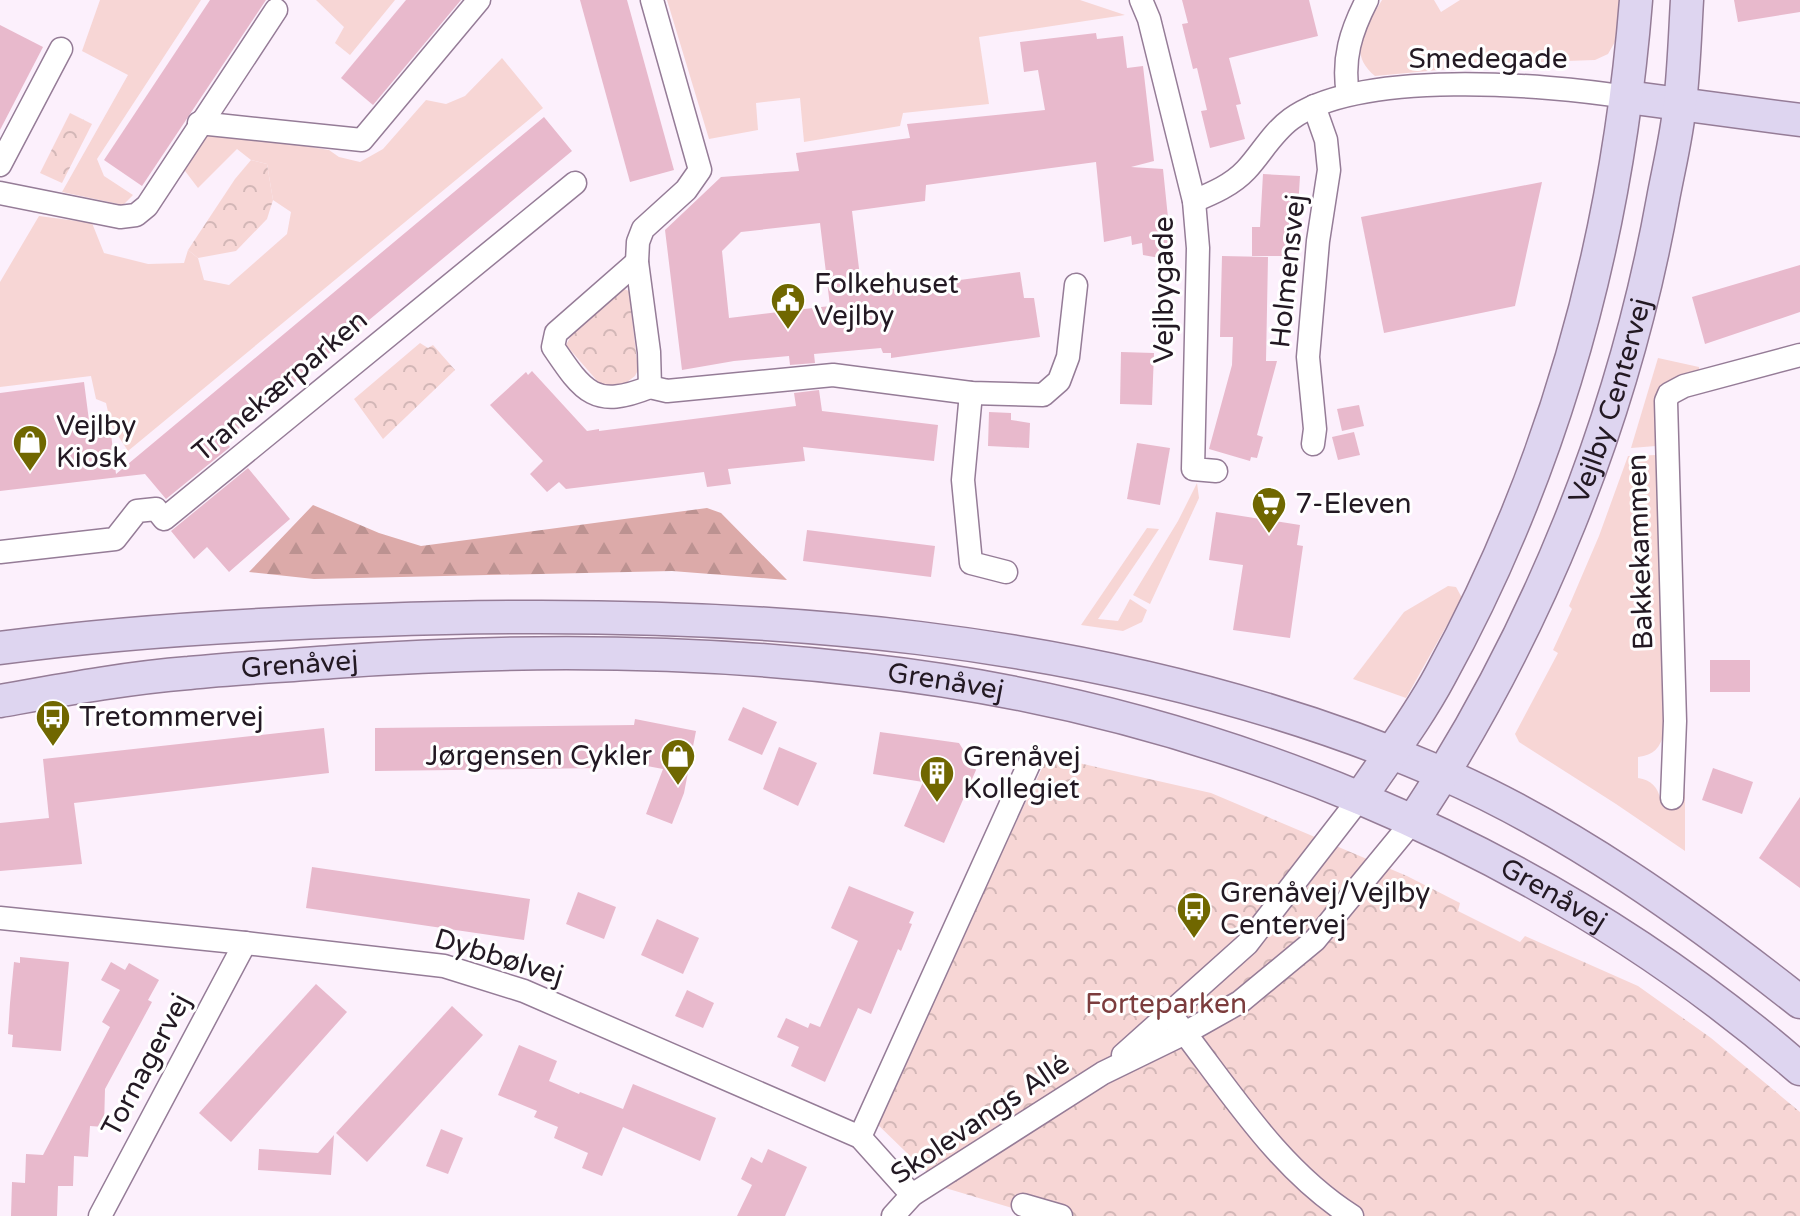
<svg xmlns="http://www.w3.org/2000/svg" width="1800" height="1216" viewBox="0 0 1800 1216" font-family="'Varela Round',sans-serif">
<defs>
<pattern id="forest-firs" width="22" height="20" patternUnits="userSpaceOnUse" patternTransform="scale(2)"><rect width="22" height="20" fill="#dcaaa9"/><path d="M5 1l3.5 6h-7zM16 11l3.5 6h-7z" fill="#bc9291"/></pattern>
<pattern id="park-crowns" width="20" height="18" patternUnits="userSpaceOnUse" patternTransform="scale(2)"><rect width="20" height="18" fill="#f7d6d5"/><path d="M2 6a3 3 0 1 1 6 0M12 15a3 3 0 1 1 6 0" fill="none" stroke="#d3b7b7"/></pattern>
</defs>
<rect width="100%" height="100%" fill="#fcf0fc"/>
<!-- grass -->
<g fill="#f7d6d5">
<polygon points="100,0 201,0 97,159 104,176 133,195 123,205 62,192 128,75 82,51"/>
<polygon points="316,0 395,0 350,55 335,43 344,27"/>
<polygon points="667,0 1080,0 1125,15 979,37 989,104 903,113 900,126 804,142 800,98 756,103 758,130 709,139"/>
<path d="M1382 0H1434L1441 12 1460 0H1622L1616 40 1608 54 1595 60 1512 63 1375 76C1345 51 1367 26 1382 0Z"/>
<polygon points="502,58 543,108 128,451 111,425 106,403 96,399 91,376 0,387 0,282 39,216 92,223 104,253 148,264 184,263 188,250 198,258 204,280 229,285 287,234 291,212 273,200 267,164 251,160 237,149 198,188 182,167 202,137 221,132 329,150 339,157 360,162 383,149 426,100 446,104 465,96"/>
<polygon points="1658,358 1699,367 1700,374 1655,402 1656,446 1631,448"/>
<path d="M1656 455 1664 733C1660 748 1654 755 1638 757V778C1652 780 1657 787 1661 800L1678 799 1680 759 1685 760V851L1616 804 1519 742 1515 734 1558 653 1553 650 1572 609 1569 606 1599 536 1628 456Z"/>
<polygon points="1197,483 1199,498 1150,604 1133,595 1178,521"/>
<polygon points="1147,528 1159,529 1098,619 1118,621 1130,599 1147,610 1142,622 1123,631 1081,625"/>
<polygon points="1448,586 1456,587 1461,596 1461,600 1406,698 1353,679 1404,612"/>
</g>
<!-- forest -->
<polygon fill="url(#forest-firs)" points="313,505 379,533 421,546 707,508 721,513 787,580 672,571 314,579 249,572"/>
<!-- park -->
<g fill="url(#park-crowns)">
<polygon points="70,113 92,124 62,183 40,173"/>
<polygon points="251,160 267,164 273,200 267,219 236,251 198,258 188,250 235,179"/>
<polygon points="624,289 629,291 638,370 635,376 618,389 599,383 566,345 572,334"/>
<polygon points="420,343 428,348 433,345 455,370 383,439 354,399"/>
<polygon points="1048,756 1211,793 1407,876 1460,903 1458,911 1520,942 1525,936 1638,986 1711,1038 1800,1112 1800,1216 1039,1216 942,1187 873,1120"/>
</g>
<!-- building -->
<g fill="#e8b9cc" fill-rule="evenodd">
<polygon points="210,0 266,0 142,186 104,160"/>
<polygon points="406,0 461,0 373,105 341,78"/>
<polygon points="580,0 627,0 674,170 630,182"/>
<polygon points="1182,0 1309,0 1318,36 1229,58 1241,104 1236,105 1245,139 1210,148 1201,111 1207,110 1197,68 1193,69 1182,24 1188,23"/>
<polygon points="1734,0 1800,0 1800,12 1738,22"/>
<polygon points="0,25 43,47 0,130"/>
<path d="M1096 33 1097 39 1123 36 1127 68 1143 66 1154 161 1131 167 1163 169 1171 247 1163 248 1165 259 1143 255 1142 243 1132 245 1131 236 1104 242 1096 162 926 185 925 201 852 211 862 293 1020 272 1024 298H1034L1040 337 891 358V353H883L881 348 814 354 815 363 790 365 789 356 734 361 682 370 665 230 721 177 799 171 796 153 910 138 907 124 1045 110 1038 70 1024 72 1020 42ZM820 223 830 306 729 318 722 251 741 232Z"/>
<polygon points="544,117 572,151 225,440 230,447 166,499 145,474 0,491 0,393 84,382 91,436 111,434 116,474"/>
<polygon points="1263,174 1300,176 1298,208 1289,208 1289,256 1252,256 1252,227 1260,227"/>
<polygon points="1542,182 1515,306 1384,333 1361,217"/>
<polygon points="1222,256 1268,257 1266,361 1277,361 1257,435 1263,437 1257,458 1251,457 1250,461 1209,449 1232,365 1233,337 1220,337"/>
<polygon points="1800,265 1800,312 1705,344 1692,297"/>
<polygon points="1121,352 1154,353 1152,405 1120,404"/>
<polygon points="532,371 587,431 599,429 599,431 796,406 794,393 819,390 822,411 938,425 934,461 803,447 805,461 728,469 731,484 707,487 704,472 566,489 559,482 547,492 530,474 543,461 490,405 526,372 528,375"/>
<polygon points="1359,405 1364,426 1342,431 1337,409"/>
<polygon points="989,412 1011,413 1011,420 1030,423 1029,448 988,446"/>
<polygon points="1354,432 1360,455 1338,460 1332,437"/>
<polygon points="1137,443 1170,448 1160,505 1127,499"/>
<polygon points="248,468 290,519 229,572 207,547 194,559 171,531"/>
<polygon points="1216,512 1300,525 1297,545 1303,546 1290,638 1233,630 1243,565 1209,560"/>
<polygon points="807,530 935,546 931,577 803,561"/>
<rect x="1710" y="660" width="40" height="32"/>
<polygon points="743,707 777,722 762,755 728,740"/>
<polygon points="635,719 696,731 684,793 672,824 646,814 663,769 599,757 599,768 375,771 375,728 634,725"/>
<polygon points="324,728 329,773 74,803 82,864 0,871 0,823 49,818 43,759"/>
<polygon points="880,732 959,743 976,770 944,843 904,826 923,782 873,774"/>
<polygon points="779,747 817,763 798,806 763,789"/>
<polygon points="1713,768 1753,782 1742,814 1702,800"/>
<polygon points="1800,797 1800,888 1759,858"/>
<polygon points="312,867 530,899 524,940 306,908"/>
<polygon points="849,886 914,912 909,923 912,924 901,951 898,949 871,1014 858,1008 825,1082 791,1066 799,1047 777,1037 786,1018 808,1028 810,1023 820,1027 858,941 831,928"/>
<polygon points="578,892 616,907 604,939 566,924"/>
<polygon points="657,919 699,938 683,974 641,955"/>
<polygon points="20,957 69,962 61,1051 12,1047 13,1035 8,1034 10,1003 14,962 20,963"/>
<polygon points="111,962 125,970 129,963 159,980 148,1000 152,1002 105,1089 104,1127 90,1126 88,1157 74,1156 73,1186 58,1186 57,1216 11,1216 12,1182 25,1183 26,1154 43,1155 110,1027 102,1022 120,990 101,980"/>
<polygon points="316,984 347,1012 231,1142 199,1113"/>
<polygon points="687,990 714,1003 703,1028 675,1016"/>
<polygon points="452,1006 483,1035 367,1162 336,1133"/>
<polygon points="519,1045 557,1061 549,1081 579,1094 580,1092 623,1109 633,1084 716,1118 700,1161 623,1127 602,1176 582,1168 588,1153 554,1138 558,1127 534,1117 537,1111 498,1095"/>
<polygon points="441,1129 463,1138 448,1174 426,1166"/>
<polygon points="334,1135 331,1175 258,1170 259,1149 318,1153"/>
<polygon points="768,1149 807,1167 785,1216 737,1216 752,1185 741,1179 751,1157 762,1163"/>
</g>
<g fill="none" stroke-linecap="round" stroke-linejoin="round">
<!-- street casing -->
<g stroke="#957c97" stroke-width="25">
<g id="street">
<polyline points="652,0 700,170 686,190 643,229 638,242 637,262 649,352 650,387 667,391 833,375 971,393 1043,395 1059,381 1068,357 1076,285"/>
<polyline points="1141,0 1149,19 1194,201 1198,248 1193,469 1216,471"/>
<path d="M1348 94C1342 59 1351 31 1367 0"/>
<polyline points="199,123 362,140 479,0"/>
<polyline points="0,165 61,49"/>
<polyline points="0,193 120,217 136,215 147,206 276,10"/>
<path d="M1194 201C1213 193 1232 185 1246 170 1261 154 1272 133 1291 119 1360 69 1544 84 1627 97"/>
<path d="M637 262 556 333 553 347C584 393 595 409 650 387"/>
<polyline points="971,393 963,480 971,563 1006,572"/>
<polyline points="1313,444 1315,429 1308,357 1318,241 1329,170 1326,140 1314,106"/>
<polyline points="0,552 115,539 137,511 156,509 164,519 575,183"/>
<polyline points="1672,798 1675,721 1666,401 1669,394 1684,386 1800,355"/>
<polyline points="0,918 245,943 444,966 524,991 860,1137 912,1195"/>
<path d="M1178 1024C1230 1091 1279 1170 1352 1216"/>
<polyline points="1123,1055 1247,944 1360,798"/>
<polyline points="860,1137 1029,764"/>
<polyline points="1023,1205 1061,1216"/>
<polyline points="100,1216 245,943"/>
<polyline points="893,1216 912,1195 1103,1073 1185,1033 1240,1002 1315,940 1413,821"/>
</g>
</g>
<!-- secondary casing -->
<g stroke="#957c97" stroke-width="35">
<g id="secondary">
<polyline points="1627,97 1800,120"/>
<path d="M0 648C126 631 252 624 378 620 735 607 1109 630 1441 773 1568 828 1691 916 1800 1002"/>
<path id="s1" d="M0 701C62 690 126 678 189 673 236 668 284 666 332 662 509 649 688 649 865 670 1205 708 1541 844 1800 1069"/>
<path d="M1360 798C1387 758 1417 719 1440 676 1556 465 1617 240 1636 0"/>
<path id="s2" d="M1413 821C1537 633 1623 421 1663 199 1669 167 1677 135 1680 103 1684 69 1685 34 1687 0"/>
</g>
</g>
<!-- street -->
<use href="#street" stroke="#fff" stroke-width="22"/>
<!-- secondary -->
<use href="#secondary" stroke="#ded5f0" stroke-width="32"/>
</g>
<!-- icons -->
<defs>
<g id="civic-pin" transform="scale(1.8)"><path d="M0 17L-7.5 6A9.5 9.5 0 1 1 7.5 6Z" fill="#706700" stroke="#fff"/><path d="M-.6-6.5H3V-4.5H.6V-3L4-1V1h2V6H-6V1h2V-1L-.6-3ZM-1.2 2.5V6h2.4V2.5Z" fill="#fff"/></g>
<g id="shop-pin" transform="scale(1.8)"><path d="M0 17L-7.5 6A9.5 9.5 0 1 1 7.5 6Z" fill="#706700" stroke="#fff"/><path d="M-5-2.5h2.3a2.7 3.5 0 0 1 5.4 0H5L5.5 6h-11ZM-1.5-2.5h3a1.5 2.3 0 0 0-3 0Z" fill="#fff"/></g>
<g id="supermarket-pin" transform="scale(1.8)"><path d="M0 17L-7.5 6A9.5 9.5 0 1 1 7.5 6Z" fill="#706700" stroke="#fff"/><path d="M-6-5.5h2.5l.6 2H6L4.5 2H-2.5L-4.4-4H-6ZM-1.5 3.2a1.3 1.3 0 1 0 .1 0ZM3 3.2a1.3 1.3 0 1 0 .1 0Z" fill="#fff"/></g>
<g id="bus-pin" transform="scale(1.8)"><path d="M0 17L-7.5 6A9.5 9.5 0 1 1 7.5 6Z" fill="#706700" stroke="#fff"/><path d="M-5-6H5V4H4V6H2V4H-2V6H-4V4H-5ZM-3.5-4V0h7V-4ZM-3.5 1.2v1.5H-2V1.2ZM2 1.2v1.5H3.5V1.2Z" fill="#fff"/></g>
<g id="building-pin" transform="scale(1.8)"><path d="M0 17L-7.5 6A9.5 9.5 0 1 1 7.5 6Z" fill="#706700" stroke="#fff"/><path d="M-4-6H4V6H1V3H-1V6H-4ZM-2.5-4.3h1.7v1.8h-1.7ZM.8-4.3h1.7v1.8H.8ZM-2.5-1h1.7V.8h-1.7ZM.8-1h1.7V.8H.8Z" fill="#fff"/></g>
</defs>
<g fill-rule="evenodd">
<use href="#civic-pin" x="788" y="300"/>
<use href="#shop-pin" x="30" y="442"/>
<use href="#supermarket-pin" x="1269" y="504"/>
<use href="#bus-pin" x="53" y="717"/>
<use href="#shop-pin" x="678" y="756"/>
<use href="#building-pin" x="937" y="773"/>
<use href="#bus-pin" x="1194" y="909"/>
</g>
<g text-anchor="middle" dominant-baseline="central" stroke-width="6" stroke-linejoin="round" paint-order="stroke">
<!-- street labels -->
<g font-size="28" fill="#231923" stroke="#fff">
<text x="1488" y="59">Smedegade</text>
<text transform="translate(1288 271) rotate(-84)">Holmensvej</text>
<text transform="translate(1164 290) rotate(-90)">Vejlbygade</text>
<text transform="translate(280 386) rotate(-40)">Tranekærparken</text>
<text stroke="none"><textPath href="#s2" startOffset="466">Vejlby Centervej</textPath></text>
<text transform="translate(1640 552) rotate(-92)">Bakkekammen</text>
<text stroke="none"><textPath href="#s1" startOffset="302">Grenåvej</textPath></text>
<text stroke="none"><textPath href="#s1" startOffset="950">Grenåvej</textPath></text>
<text stroke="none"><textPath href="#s1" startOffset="1598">Grenåvej</textPath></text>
<text transform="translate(499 957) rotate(17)">Dybbølvej</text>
<text transform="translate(146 1065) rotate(-62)">Tornagervej</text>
<text transform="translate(980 1119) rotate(-34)">Skolevangs Allé</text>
</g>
<!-- poi labels -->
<g font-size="28" fill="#231923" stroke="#fff" text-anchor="start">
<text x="814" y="284">Folkehuset<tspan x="814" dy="32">Vejlby</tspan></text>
<text x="56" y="426">Vejlby<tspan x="56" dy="32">Kiosk</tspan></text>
<text x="1295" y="504">7-Eleven</text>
<text x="79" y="717">Tretommervej</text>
<text x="652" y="756" text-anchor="end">Jørgensen Cykler</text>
<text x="963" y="757">Grenåvej<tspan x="963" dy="32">Kollegiet</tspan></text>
<text x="1220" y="893">Grenåvej/Vejlby<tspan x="1220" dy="32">Centervej</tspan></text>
</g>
<!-- park labels -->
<g font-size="28" fill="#7c3c3d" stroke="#fff">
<text x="1166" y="1004">Forteparken</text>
</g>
</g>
</svg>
